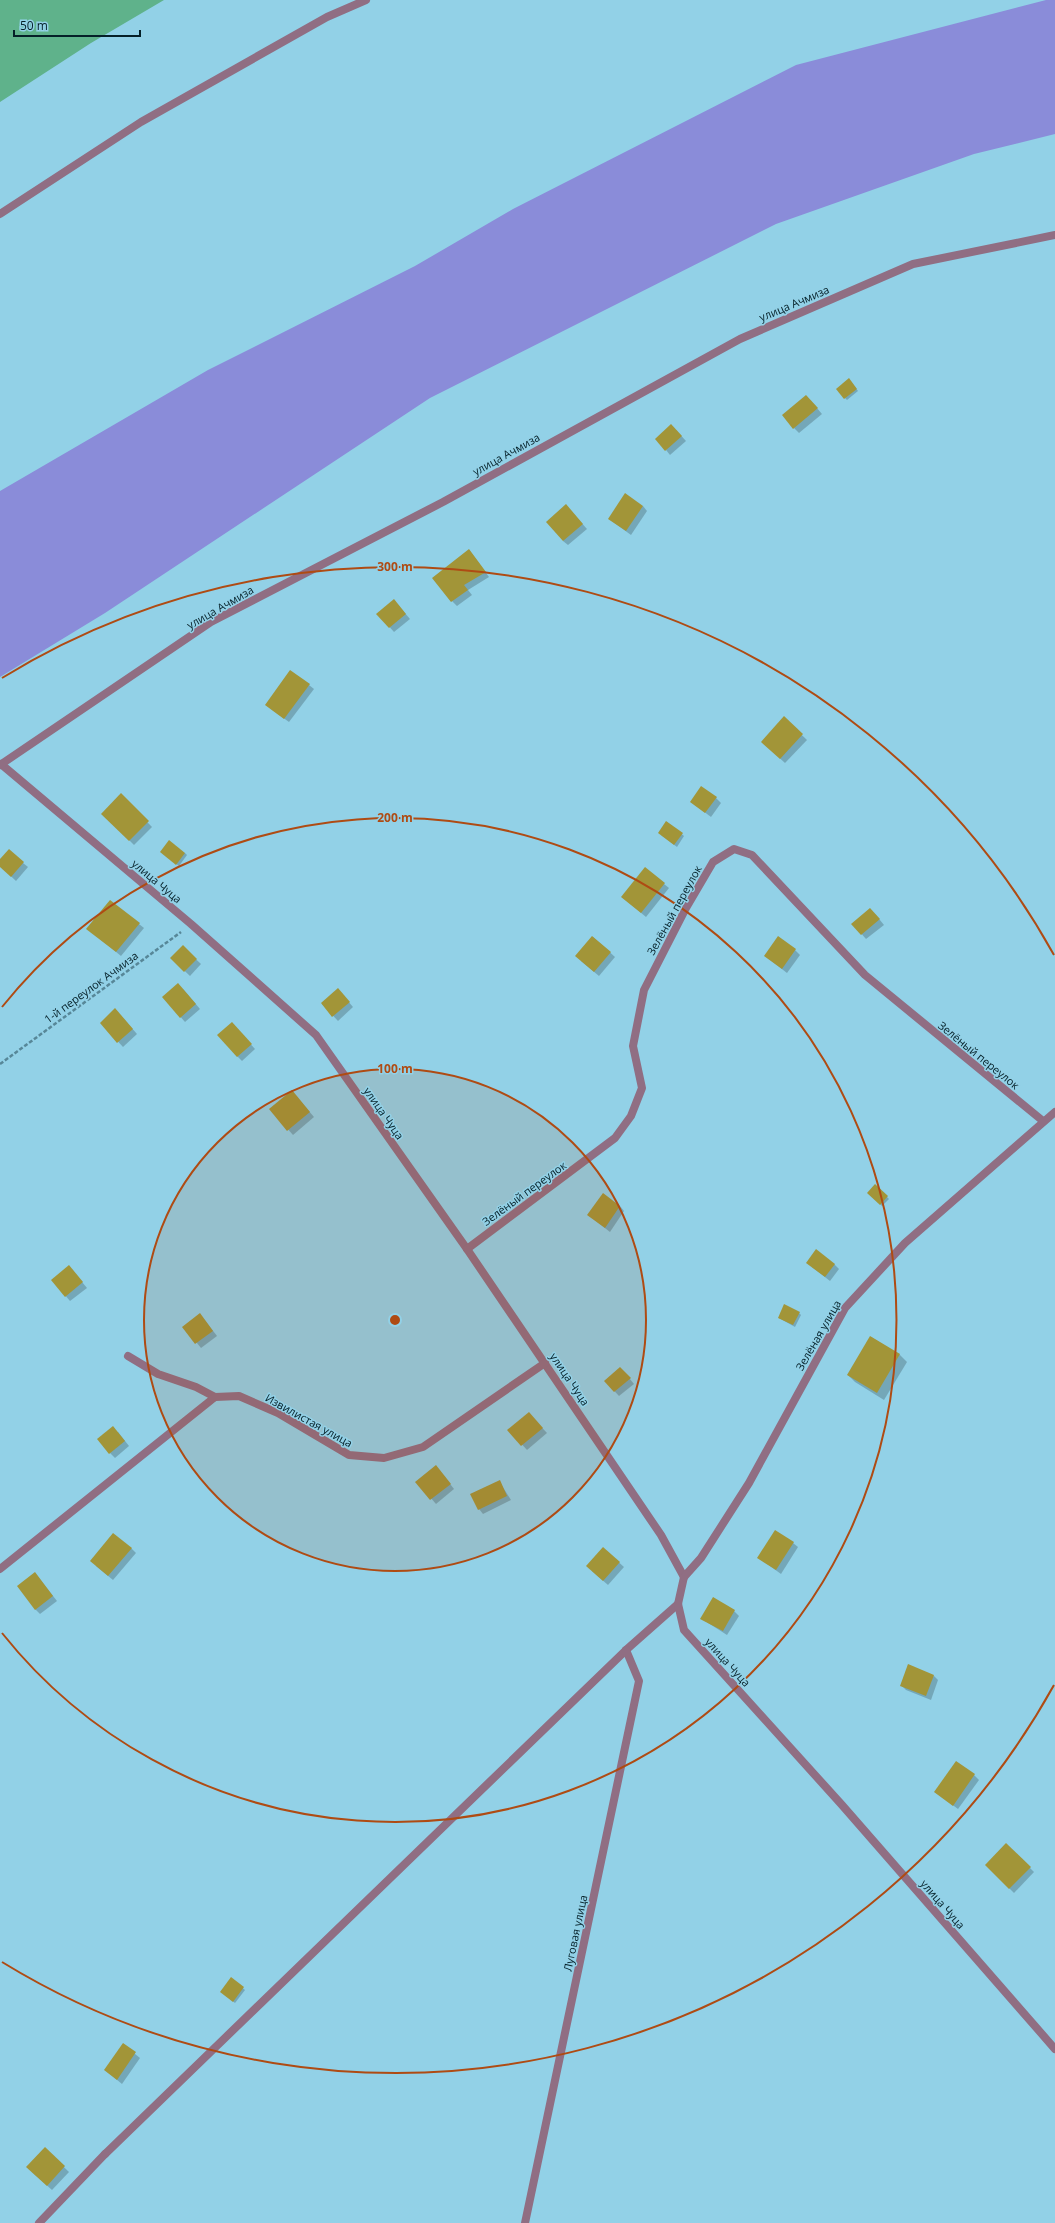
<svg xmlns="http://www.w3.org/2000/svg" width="1055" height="2223" viewBox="0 0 1055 2223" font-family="'Open Sans',sans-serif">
<rect width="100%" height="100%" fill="#92d1e7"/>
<!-- green -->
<polygon fill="#5fb28b" points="0,0 164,0 91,43 0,102"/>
<!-- water -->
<polygon fill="#8a8cd9" points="1046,0 1055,0 1055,134 974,154 776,224 430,398 105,613 0,677 0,491 208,370 415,266 513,209 796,65"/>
<!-- shadow -->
<g fill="#0003">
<polygon points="851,382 858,391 847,400 845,398"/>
<polygon points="811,401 822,414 799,433 794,428"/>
<polygon points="676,430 686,441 670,455 666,450"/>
<polygon points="643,506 647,511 631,535 609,519"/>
<polygon points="570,510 587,529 568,545 563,541"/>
<polygon points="469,550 489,577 468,590 472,595 457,606 452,601"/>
<polygon points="398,605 410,619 394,632 378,614"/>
<polygon points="309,685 314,689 289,722 271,709"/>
<polygon points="784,718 807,740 785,763 762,742"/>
<polygon points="121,795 152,827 134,845 103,814"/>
<polygon points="716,798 721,803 711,817 691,802"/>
<polygon points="667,822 684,836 677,847 661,835"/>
<polygon points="185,853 187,855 179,866 163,854"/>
<polygon points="0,861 23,863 28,867 16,881 0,866"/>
<polygon points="664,884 669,888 646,917 622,897"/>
<polygon points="110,901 144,928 121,956 88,929"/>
<polygon points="875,914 884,925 866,939 853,924"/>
<polygon points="593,937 615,957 599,976 581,961"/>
<polygon points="183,947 201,964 190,976 171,958"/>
<polygon points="795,950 800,955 787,973 765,956"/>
<polygon points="183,989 200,1009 185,1022 163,997"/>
<polygon points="342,994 353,1007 338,1021 322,1004"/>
<polygon points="115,1009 137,1034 123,1047 101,1023"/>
<polygon points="236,1028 255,1049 242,1061 237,1056"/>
<polygon points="296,1096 314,1117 293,1135 270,1109"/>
<polygon points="875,1185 889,1199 882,1206 868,1193"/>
<polygon points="620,1206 624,1211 610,1232 588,1215"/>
<polygon points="834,1264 839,1269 830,1281 812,1267"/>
<polygon points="73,1271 87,1288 70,1301 52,1280"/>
<polygon points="799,1313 801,1315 795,1327 779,1318"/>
<polygon points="204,1319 217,1336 201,1348 184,1327"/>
<polygon points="871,1337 900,1355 907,1362 884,1400 855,1382 848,1375"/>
<polygon points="625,1373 634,1384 619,1396 605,1381"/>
<polygon points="533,1418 547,1433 527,1450 509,1430"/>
<polygon points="118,1432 129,1446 115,1458 110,1453"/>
<polygon points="440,1471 454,1489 436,1504 417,1482"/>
<polygon points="499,1481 511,1500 483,1514 479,1509"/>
<polygon points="793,1543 798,1547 781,1574 759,1558"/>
<polygon points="131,1548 136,1553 113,1580 96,1566"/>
<polygon points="603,1548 624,1567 608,1585 592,1571"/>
<polygon points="35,1573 57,1601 40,1614 35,1609"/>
<polygon points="734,1611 739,1616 727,1635 702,1619"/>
<polygon points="934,1676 938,1680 931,1700 906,1690 901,1685"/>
<polygon points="974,1775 979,1780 958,1809 935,1792"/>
<polygon points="1006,1844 1034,1872 1014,1893 986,1865"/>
<polygon points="232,1979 245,1990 235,2003 224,1994"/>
<polygon points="124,2045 140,2058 122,2084 105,2070"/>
<polygon points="45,2149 69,2172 52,2190 32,2172"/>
</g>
<!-- building -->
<g fill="#a29538">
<polygon points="849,378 857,389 844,399 836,389"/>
<polygon points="806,395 818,408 793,429 782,415"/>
<polygon points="671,424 682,436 665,451 655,439"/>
<polygon points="625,493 643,506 626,531 608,519"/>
<polygon points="566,504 583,524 563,541 546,522"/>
<polygon points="469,549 486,572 464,585 468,590 451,602 432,578"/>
<polygon points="394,599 406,614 389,628 376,614"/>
<polygon points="290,670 310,684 284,719 265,705"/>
<polygon points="784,716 803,734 780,759 761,742"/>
<polygon points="701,786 717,797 705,813 690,802"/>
<polygon points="121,793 149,821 129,841 101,814"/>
<polygon points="666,821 683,833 674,845 658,833"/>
<polygon points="169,840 185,853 176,865 160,852"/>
<polygon points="9,849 24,862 11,877 0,867 0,859"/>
<polygon points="645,867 665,883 641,913 621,897"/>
<polygon points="110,900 140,923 116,952 86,929"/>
<polygon points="870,908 880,919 861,935 851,924"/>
<polygon points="592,936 611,952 594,972 575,956"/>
<polygon points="778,936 796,949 782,969 764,956"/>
<polygon points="183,945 197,959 184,972 170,958"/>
<polygon points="178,983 196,1004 180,1018 162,997"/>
<polygon points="338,988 350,1002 332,1017 321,1003"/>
<polygon points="115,1008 133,1029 117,1043 100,1023"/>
<polygon points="232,1022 252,1044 237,1057 217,1035"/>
<polygon points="292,1090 310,1112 287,1131 269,1109"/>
<polygon points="875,1184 888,1196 880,1205 867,1193"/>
<polygon points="603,1193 620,1206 605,1228 587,1215"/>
<polygon points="816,1249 835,1264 825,1277 806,1263"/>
<polygon points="69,1265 83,1282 65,1297 51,1280"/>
<polygon points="784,1304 800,1312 793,1325 778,1318"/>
<polygon points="200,1313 213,1331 195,1344 182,1327"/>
<polygon points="870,1336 900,1354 877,1393 847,1375"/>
<polygon points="620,1367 631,1378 614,1392 604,1381"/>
<polygon points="529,1412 543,1428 521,1446 507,1430"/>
<polygon points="113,1426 125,1441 109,1454 97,1439"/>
<polygon points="436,1465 451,1484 430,1500 415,1482"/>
<polygon points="500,1480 507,1496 478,1510 470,1494"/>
<polygon points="775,1530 794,1542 776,1570 757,1558"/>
<polygon points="113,1533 132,1548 108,1576 90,1561"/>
<polygon points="603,1547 620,1562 603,1581 586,1566"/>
<polygon points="35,1572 53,1596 35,1610 17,1586"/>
<polygon points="713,1597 735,1610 723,1631 700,1619"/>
<polygon points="908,1664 934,1675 926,1696 900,1686"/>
<polygon points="956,1761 975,1774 953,1806 934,1792"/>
<polygon points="1006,1843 1031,1867 1009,1889 985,1865"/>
<polygon points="231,1977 244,1987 233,2002 220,1992"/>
<polygon points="123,2043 136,2052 117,2080 104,2070"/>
<polygon points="45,2147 65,2166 47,2186 26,2167"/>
</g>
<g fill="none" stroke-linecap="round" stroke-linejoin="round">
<!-- path -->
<polyline stroke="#578798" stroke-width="2.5" stroke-dasharray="4 2" stroke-linecap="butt" points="0,1064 181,932"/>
<!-- service -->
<g stroke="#906e83" stroke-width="8">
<polyline points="128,1356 158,1374 196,1387 215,1397"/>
<polyline points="105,2154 626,1650 678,1604"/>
<polyline points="525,2223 639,1681 626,1650"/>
</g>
<!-- minor -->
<g stroke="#906e83" stroke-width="8">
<polyline points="1,764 191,924 316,1035 467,1249 661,1535 684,1577 678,1604 684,1630 842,1805 1055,2049"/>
<polyline points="0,765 211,622 443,502 740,339 913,264 1055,235"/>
<polyline points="467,1249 615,1138 631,1116 642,1088 633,1046 644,990 686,908 713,862 734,849 752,855 865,975 1043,1121"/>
<polyline points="0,1569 215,1397 239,1396 278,1413 349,1455 384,1458 423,1447 545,1363"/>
<polyline points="684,1577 701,1558 749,1483 845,1308 905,1243 1055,1112"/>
<polyline points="39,2223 105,2154"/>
</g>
<!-- tertiary -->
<polyline stroke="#906e83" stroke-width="8" points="0,214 141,122 327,17 366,0"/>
</g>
<!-- distance rings -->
<circle cx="395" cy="1320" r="251" fill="#af4b13" fill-opacity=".12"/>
<g fill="none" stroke="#af4b13" stroke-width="2">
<circle cx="395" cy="1320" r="251"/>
<path d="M2 1007A502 502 0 1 1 2 1633"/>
<path d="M1054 1685A753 753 0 0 1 2 1962M2 678A753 753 0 0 1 1054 955"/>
</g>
<g text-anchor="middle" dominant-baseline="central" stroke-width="3" stroke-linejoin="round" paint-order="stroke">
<!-- street labels -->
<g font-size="11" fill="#052028" stroke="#92d1e7">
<text transform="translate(794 303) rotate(-23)">улица Ачмиза</text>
<text transform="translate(506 454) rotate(-29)">улица Ачмиза</text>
<text transform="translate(220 607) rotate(-30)">улица Ачмиза</text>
<text transform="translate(157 881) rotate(40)">улица Чуца</text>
<text transform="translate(674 910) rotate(-61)">Зелёный переулок</text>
<text transform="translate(91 987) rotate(-36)">1-й переулок Ачмиза</text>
<text transform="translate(979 1055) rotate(39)">Зелёный переулок</text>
<text transform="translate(384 1113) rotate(55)">улица Чуца</text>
<text transform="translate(524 1193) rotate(-36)">Зелёный переулок</text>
<text transform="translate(818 1335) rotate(-60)">Зелёная улица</text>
<text transform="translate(570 1379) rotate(56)">улица Чуца</text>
<text transform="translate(309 1420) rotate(29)">Извилистая улица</text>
<text transform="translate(728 1662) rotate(48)">улица Чуца</text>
<text transform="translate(943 1904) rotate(49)">улица Чуца</text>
<text transform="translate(575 1933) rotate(-78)">Луговая улица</text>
</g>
</g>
<circle cx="395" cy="1320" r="6" fill="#af4b13" stroke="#92d1e7" stroke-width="2"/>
<g font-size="12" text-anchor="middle" font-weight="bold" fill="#af4b13" stroke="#92d1e7" stroke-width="3" stroke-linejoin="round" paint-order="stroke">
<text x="395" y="571">300 m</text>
<text x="395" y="822">200 m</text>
<text x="395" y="1073">100 m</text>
</g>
<!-- scale -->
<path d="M14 30v6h126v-6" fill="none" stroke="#052028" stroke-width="2"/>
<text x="20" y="30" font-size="12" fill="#052028" stroke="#92d1e7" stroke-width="3" paint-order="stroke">50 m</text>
</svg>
